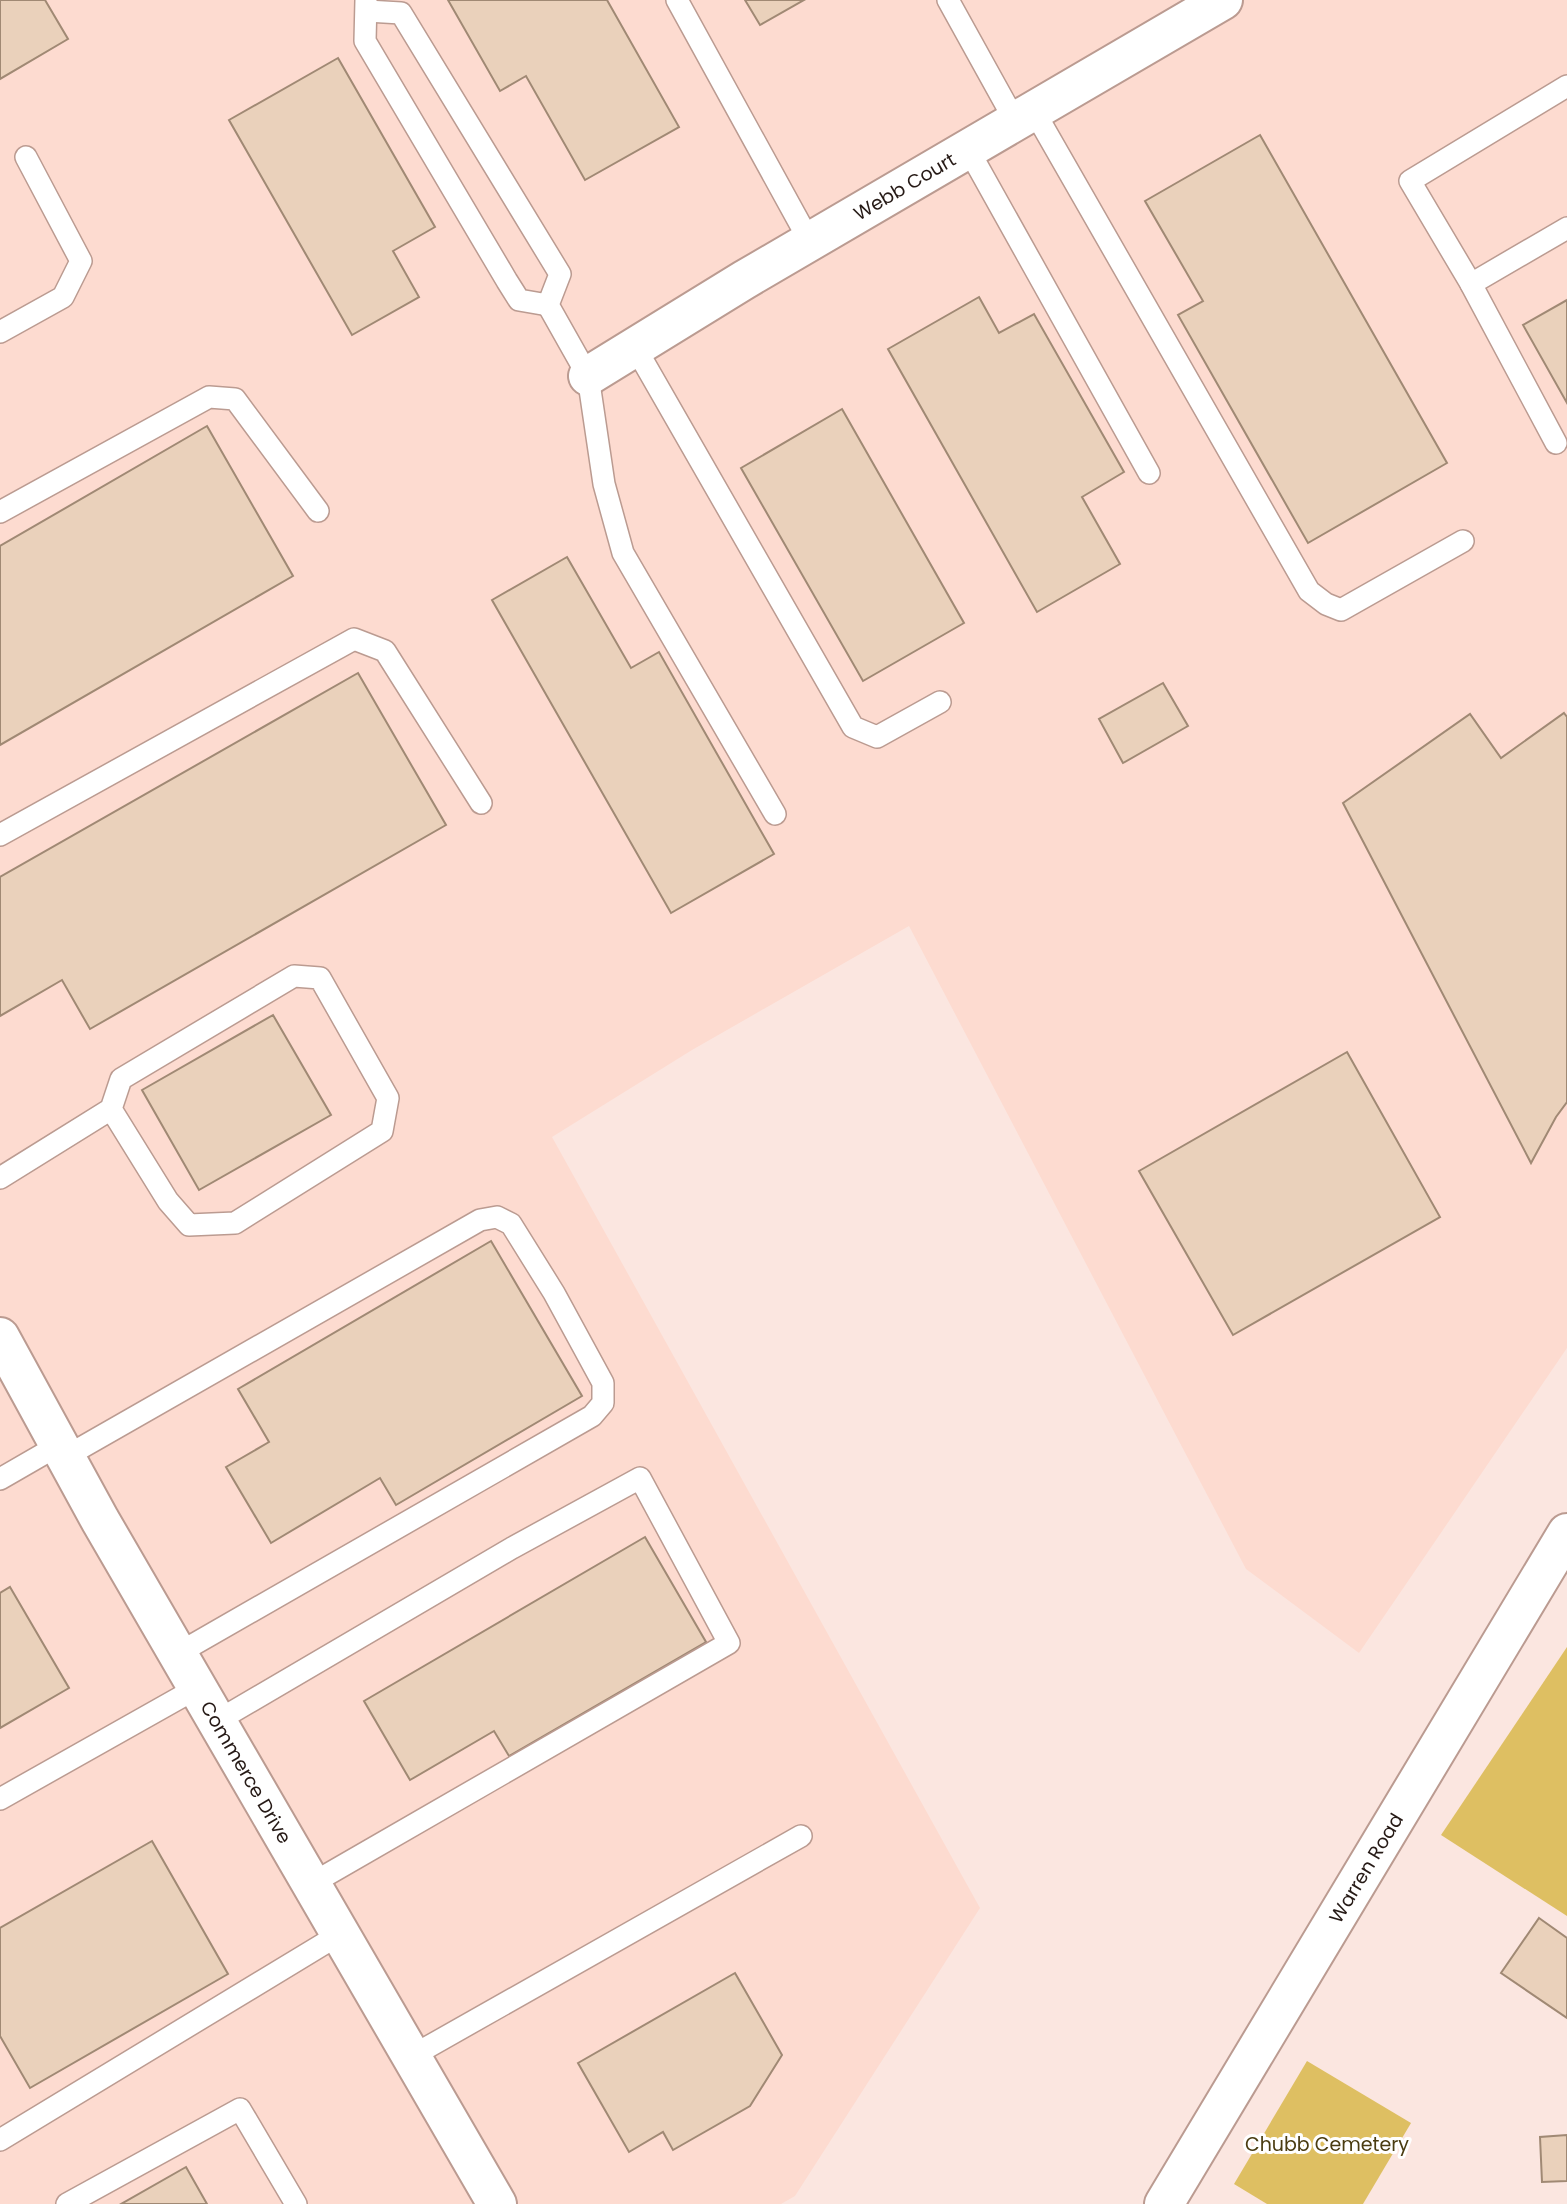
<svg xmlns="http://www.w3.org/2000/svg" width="1567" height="2204" viewBox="0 0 1567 2204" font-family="Poppins,sans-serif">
<rect width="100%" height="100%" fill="#fbe6e0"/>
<!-- built -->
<polygon fill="#fddbd0" points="0,0 1567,0 1567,1348 1359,1653 1246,1569 909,926 692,1050 552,1137 980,1908 795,2196 781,2204 0,2204"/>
<!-- green -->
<g fill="#debf62">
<polygon points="1567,1647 1567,1916 1441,1835"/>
<polygon points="1307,2061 1411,2123 1363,2204 1267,2204 1234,2184"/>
</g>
<!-- building -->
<g fill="#ead1bb" stroke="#a08974" stroke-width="2">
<polygon points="0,0 45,0 68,39 0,79"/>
<polygon points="448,0 607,0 679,127 585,180 526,76 500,91"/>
<polygon points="745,0 804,0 760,25"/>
<polygon points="338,58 435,227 393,251 419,297 352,335 229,120"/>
<polygon points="1260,135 1447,463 1308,543 1178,315 1203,301 1145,201"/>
<polygon points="979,297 999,333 1034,314 1124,472 1082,497 1120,564 1037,612 888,349"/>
<polygon points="1567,300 1567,403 1523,325"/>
<polygon points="842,409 964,623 863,681 741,468"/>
<polygon points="207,426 293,576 0,745 0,546"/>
<polygon points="567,557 631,668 659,652 774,854 671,913 492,600"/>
<polygon points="358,673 446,825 90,1029 62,980 0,1016 0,877"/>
<polygon points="1163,683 1188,726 1123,763 1099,719"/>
<polygon points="1564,713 1567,717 1567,1102 1556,1117 1531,1163 1343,803 1470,714 1501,758"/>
<polygon points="273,1015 331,1115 199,1190 142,1090"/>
<polygon points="1347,1052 1440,1217 1233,1335 1139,1171"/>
<polygon points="491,1241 582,1396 396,1505 380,1478 271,1543 226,1467 269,1442 238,1389"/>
<polygon points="645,1537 706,1642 509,1756 494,1731 410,1780 364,1701"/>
<polygon points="10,1587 69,1688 0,1728 0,1593"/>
<polygon points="152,1841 228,1974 30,2088 0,2036 0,1928"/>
<polygon points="1539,1918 1567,1938 1567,2018 1501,1973"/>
<polygon points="735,1973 782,2055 750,2106 673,2150 663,2132 629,2152 578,2063"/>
<polygon points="1567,2135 1567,2181 1542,2182 1540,2137"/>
<polygon points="186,2167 207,2204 121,2204"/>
</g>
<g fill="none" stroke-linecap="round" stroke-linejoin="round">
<!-- lane casing -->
<g stroke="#bb9b91" stroke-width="24">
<g id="lane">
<polyline points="366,0 365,41 507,281 519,300 548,305"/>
<polyline points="677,0 810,242"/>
<polyline points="948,0 1015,121"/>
<polyline points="367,11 401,13 560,274 548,305 588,376 604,484 623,553 775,814"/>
<polyline points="1567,86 1410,181 1471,284 1567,228"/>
<polyline points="1034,111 1309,591 1326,604 1341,610 1463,541"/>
<polyline points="968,149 1149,473"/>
<polyline points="1471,284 1556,443"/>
<polyline points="0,332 63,297 81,261 26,157"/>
<polyline points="635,347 853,727 877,737 940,702"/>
<polyline points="0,512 209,397 235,399 318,511"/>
<polyline points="0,835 354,639 385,651 481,803"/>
<polyline points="0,1178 111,1109 121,1079 294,976 320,978 388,1098 382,1131 235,1223 189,1225 168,1201 111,1109"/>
<polyline points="65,1457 480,1220 497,1217 511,1224 554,1293 603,1383 603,1403 592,1416 177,1654"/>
<polyline points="0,1479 59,1445"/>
<polyline points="217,1721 512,1548 640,1478 729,1643 311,1884"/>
<polyline points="0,1799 197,1688"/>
<polyline points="412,2056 801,1836"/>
<polyline points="0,2140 340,1934"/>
<polyline points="67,2204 240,2109 296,2204"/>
</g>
</g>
<!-- street casing -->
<g stroke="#bb9b91" stroke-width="42">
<g id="street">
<path id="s1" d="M588 376 744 280 1223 0"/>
<path id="s2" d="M0 1337 100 1520 497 2204"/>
</g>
</g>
<!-- secondary casing -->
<g stroke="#bb9b91" stroke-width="42">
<g id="secondary">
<path id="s3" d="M1164 2204 1567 1533"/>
</g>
</g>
<!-- lane -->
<use href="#lane" stroke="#fff" stroke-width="21"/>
<!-- street -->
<use href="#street" stroke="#fff" stroke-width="38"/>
<!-- secondary -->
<use href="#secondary" stroke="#fff" stroke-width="38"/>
</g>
<g text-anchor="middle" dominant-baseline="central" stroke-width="6" stroke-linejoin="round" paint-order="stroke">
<!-- street labels -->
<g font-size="19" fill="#261a16" stroke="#fff">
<text stroke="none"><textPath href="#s1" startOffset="369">Webb Court</textPath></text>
<text stroke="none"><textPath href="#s2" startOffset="500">Commerce Drive</textPath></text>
<text stroke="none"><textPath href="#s3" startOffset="392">Warren Road</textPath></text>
</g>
<!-- park labels -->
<g font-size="19" fill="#4a3c11" stroke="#fff">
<text x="1327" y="2144">Chubb Cemetery</text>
</g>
</g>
</svg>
